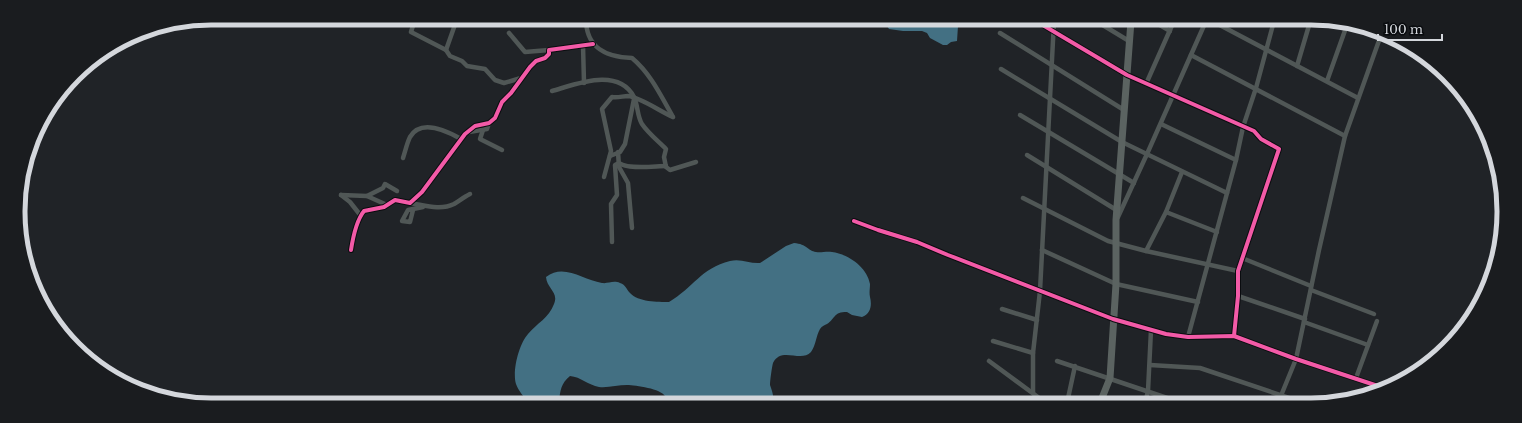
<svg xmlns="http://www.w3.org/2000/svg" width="1522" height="423" viewBox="0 0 1522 423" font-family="'Libre Baskerville',serif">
<rect width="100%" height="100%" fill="#202327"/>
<!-- water -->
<g fill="#437083">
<polygon points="896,20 962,20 958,26 957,41 951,42 947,45 943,45 930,38 927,33 922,31 903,31 889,29 887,26 888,23 895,25"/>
<path d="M794 243C807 244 808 251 816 252 821 253 826 251 832 252 848 254 867 267 870 284 870 289 869 292 870 297 872 305 871 314 862 317L852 315 847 312C833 312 836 318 827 324 825 325 822 326 820 329 816 336 816 345 811 352 801 363 781 346 773 363 772 366 770 381 770 385 772 391 774 395 773 402H659L665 396C661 389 636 385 627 385 618 385 608 388 599 387 588 385 581 377 570 376 561 383 560 391 559 402H528C524 397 518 390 516 384 512 371 519 344 528 334 537 323 549 318 554 304 559 292 547 289 546 277 564 263 583 280 602 283 608 284 613 280 620 283 626 285 626 289 630 293 638 302 658 302 669 302 693 288 701 268 730 261 741 258 750 264 760 263L786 246Z"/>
</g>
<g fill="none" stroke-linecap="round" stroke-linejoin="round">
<!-- street -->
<g stroke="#505756" stroke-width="4.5">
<polyline points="415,19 411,32 446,50 450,56 462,61 467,66 485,69 495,80 504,83 521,78"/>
<path d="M586 19C586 48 606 57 632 58 651 74 661 96 673 117"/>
<polyline points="1036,21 1127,75 1254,131 1261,139 1279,149 1238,271 1238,296 1234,336"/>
<polyline points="1096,21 1129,41"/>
<polyline points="1153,21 1170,31"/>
<polyline points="1212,21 1358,98"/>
<polyline points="509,33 525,52 549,50"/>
<polyline points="1000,33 1124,110"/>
<polyline points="583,45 584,83"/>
<polyline points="446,50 457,19"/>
<polyline points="1191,55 1345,136"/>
<polyline points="1297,66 1310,22"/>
<polyline points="1001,69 1122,142 1227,193"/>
<polyline points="1327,81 1348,22"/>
<polyline points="1146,84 1174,21"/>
<path d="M552 91C577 84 618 67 634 97 638 105 637 116 642 124 648 133 658 141 666 149L664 157 666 167 670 170 696 162"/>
<polyline points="1020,115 1134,183"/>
<polyline points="1161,124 1236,160"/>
<polyline points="483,130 480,139 502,150"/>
<polyline points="469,132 487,129 489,123"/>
<polyline points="618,152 619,167 628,183 632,228"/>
<polyline points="1027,155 1118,211"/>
<polyline points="610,156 620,152 625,144 634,99"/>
<path d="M403 158C405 152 407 143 410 137 421 118 447 131 461 139"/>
<path d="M604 177 611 151 602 109 612 97C618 98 623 96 628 96 640 97 661 112 673 117"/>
<polyline points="341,195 367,196 387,205"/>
<polyline points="341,195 350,202 361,216"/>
<polyline points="367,196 383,188 385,184 397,191"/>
<polyline points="1023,198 1108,241 1146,251 1238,271"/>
<path d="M410 203C424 205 440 211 454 204 459 201 464 197 470 194"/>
<polyline points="413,210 410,222 402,221 408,210 423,207"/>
<polyline points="1166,212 1217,232"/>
<polyline points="1118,217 1147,154 1206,21"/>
<polyline points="854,221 878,230 917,242 948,255 1113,319 1166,334 1188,337 1234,336 1296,359 1387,389"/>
<path d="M612 242 611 204 617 195 615 165 619 163C628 170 655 166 666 166"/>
<path d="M351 250C353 237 356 221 364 211L384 207 395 200 410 203 422 192 465 134 475 126 489 123 495 118 502 102 511 93 530 67 536 61 545 58 549 54V50L593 44"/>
<polyline points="1042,250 1116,284 1198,302"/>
<polyline points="1146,251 1166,212 1182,172"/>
<polyline points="1242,258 1311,286"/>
<polyline points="1311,290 1374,314"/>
<polyline points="1238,296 1305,319"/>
<polyline points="1002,309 1037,320"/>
<polyline points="1304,322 1368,345"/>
<polyline points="1188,337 1236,160 1243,127 1256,88 1274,21"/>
<polyline points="993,341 1033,353"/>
<polyline points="989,361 1046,403"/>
<polyline points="1057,361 1182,403"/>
<polyline points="1150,365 1200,368 1304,403"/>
<polyline points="1356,378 1377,321"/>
<polyline points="1033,393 1033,353 1040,291 1054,21"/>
<polyline points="982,400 985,403"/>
<polyline points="1067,403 1075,366"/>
<polyline points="1145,403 1148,391 1151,330"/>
<polyline points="1278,403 1296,359 1319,250 1345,136 1381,35"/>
</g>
<!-- secondary -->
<polyline stroke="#5b6361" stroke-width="7" points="1100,403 1110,378 1116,284 1116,220 1131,21"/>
<!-- cycleway casing -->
<g stroke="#0a0c0f" stroke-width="6">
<g id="cycleway">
<polyline points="1036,21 1127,75 1254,131 1261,139 1279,149 1238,271 1238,296 1234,336"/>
<polyline points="854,221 878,230 917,242 948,255 1113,319 1166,334 1188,337 1234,336 1296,359 1387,389"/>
<path d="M351 250C353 237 356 221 364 211L384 207 395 200 410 203 422 192 465 134 475 126 489 123 495 118 502 102 511 93 530 67 536 61 545 58 549 54V50L593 44"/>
</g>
</g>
<!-- cycleway -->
<use href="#cycleway" stroke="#f35aa7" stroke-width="4"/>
</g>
<!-- crop -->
<path d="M0 0H1522V423H0ZM211 25H1311A186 186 0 0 1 1497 211V212A186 186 0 0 1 1311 398H211A186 186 0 0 1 25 212V211A186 186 0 0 1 211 25Z" fill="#1a1c1f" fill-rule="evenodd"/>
<path fill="none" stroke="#d4d7dc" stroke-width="5" d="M211 25H1311A186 186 0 0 1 1497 211V212A186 186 0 0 1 1311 398H211A186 186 0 0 1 25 212V211A186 186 0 0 1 211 25Z"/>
<!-- scale -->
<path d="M1378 34v6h64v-6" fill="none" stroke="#d4d7dc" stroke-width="2"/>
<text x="1384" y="34" font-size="12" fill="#d4d7dc" stroke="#0a0c0f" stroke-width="3" paint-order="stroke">100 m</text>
</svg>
